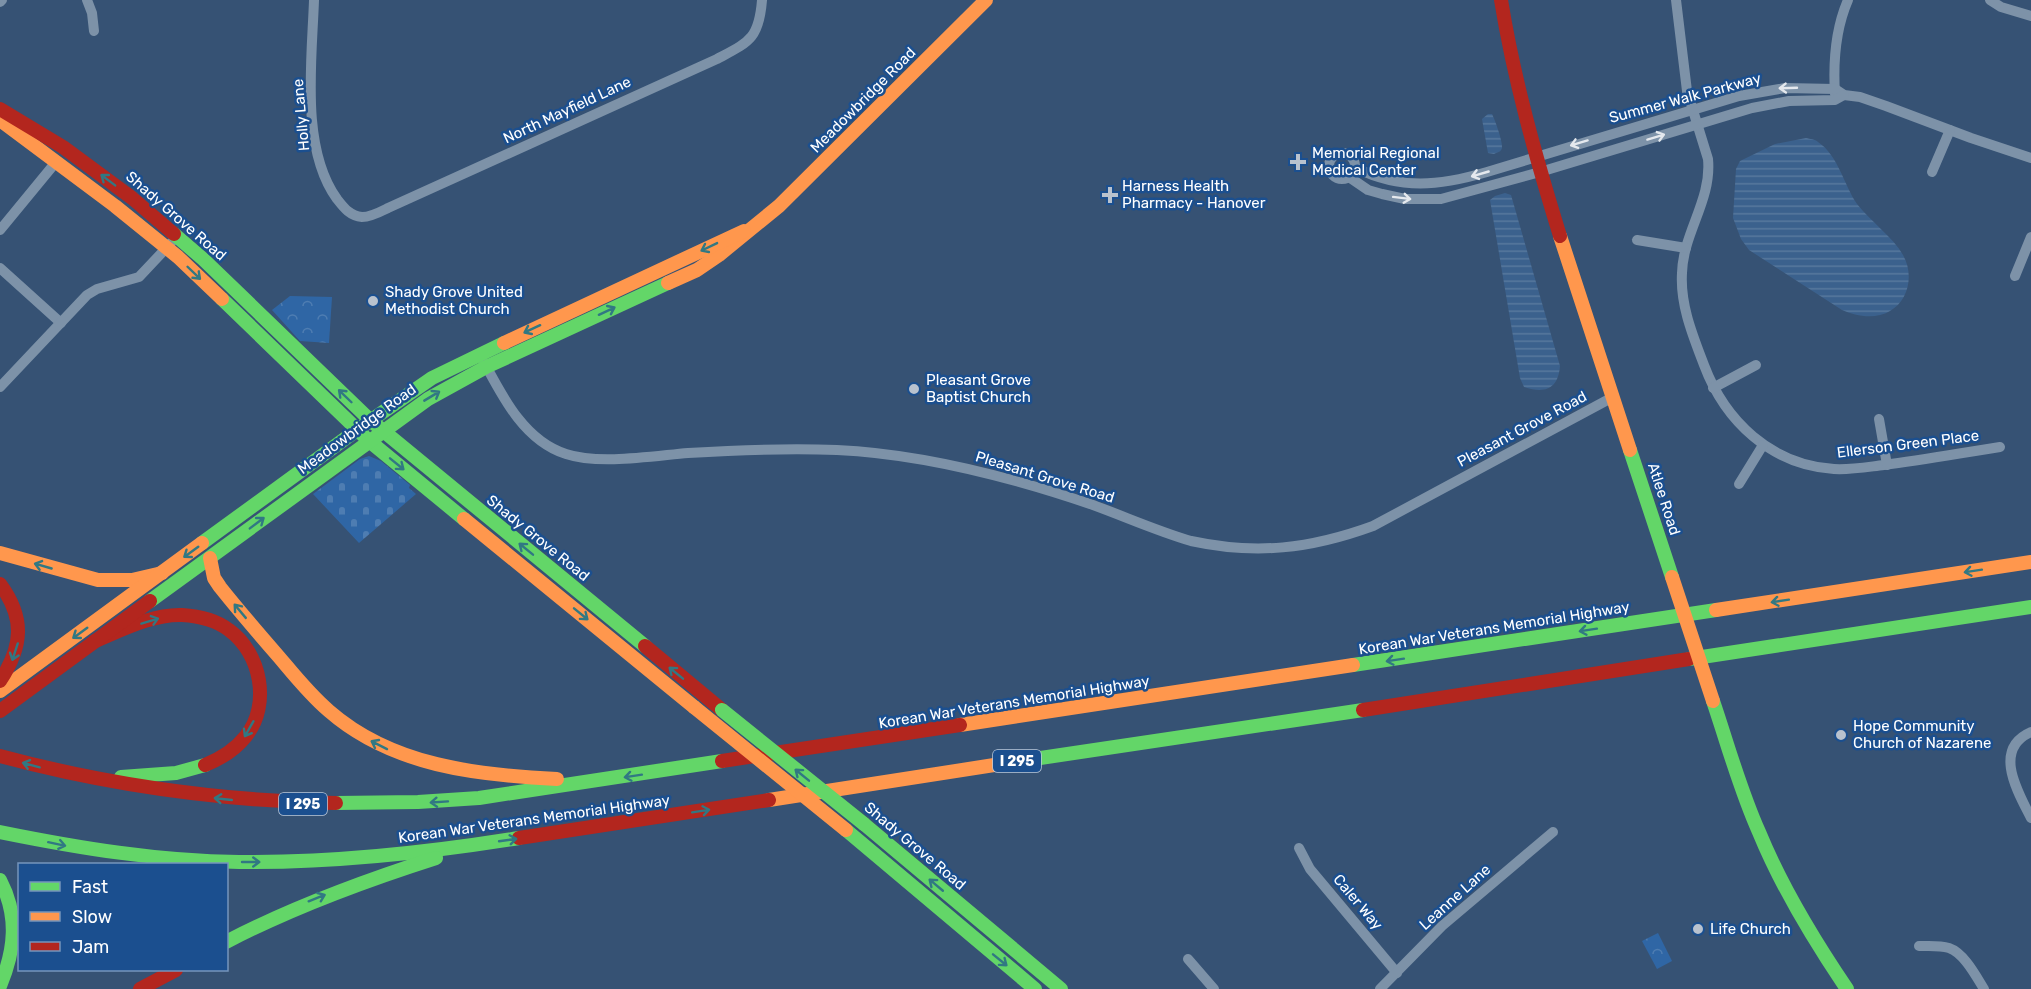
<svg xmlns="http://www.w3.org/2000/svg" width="2031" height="989" viewBox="0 0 2031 989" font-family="Rubik,sans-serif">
<defs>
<pattern id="forest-crowns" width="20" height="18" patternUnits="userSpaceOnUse" patternTransform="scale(1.5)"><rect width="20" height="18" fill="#2f66a5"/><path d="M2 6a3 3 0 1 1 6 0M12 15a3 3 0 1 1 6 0" fill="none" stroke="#4e7db2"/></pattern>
<pattern id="cemetery-stones" width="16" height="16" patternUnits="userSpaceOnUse" patternTransform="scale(1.5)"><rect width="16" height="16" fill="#2f66a5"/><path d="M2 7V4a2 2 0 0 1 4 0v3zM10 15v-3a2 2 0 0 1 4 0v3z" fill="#4e7db2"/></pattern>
<pattern id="water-rules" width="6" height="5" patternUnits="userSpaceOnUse" patternTransform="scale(1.5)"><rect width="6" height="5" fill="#3b618d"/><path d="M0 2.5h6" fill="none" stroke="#58799e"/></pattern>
</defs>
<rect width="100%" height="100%" fill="#365274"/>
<!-- forest -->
<g fill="url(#forest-crowns)">
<polygon points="290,296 332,297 329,343 300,341 272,310"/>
<polygon points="1658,933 1672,961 1657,969 1642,941"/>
</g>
<!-- cemetery -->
<polygon fill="url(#cemetery-stones)" points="369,456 381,461 410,485 409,488 416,494 359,543 313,494 360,459"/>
<!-- water -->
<g fill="url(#water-rules)">
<path d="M1488 114H1492C1495 120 1503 142 1502 148 1501 152 1498 152 1494 154L1488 153 1482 119Z"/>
<path d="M1806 138C1810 139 1815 139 1818 142 1838 155 1844 185 1857 204 1870 221 1893 237 1903 255 1914 274 1909 300 1890 311 1875 320 1856 316 1842 310L1749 250 1741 239 1733 218 1736 169 1740 161 1775 144Z"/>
<path d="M1505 193 1511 195 1560 366C1558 389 1545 394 1524 387L1520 378 1490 200 1495 196Z"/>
</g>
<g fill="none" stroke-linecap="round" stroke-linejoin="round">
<!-- street -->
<g stroke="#7d92a8" stroke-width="10">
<polyline points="87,0 92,13 94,31"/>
<path d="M314 0C312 60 300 148 337 199 344 208 350 216 362 217 371 217 380 212 388 208L717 59C749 42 759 39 762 0"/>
<path d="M1676 0 1687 91 1708 159C1712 200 1683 233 1682 273 1680 305 1693 336 1704 365 1725 421 1771 465 1834 469 1851 470 1867 467 1884 465 1923 460 1961 453 2000 447"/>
<polyline points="1990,0 2001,7 2031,16"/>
<polyline points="0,2 2,0"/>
<path d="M1835 94C1833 62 1835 30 1848 0"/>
<circle cx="1342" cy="166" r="13"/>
<path d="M1356 168C1401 190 1439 186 1487 172L1739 96 1785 88 1835 89 1844 95 1860 97 1886 106 1971 138 2031 158"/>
<polyline points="1932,172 1950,130"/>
<polyline points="1349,177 1368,190 1382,194 1405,199 1441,199 1540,172 1752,108 1789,101 1835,100 1844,95"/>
<polyline points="0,230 56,162"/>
<polyline points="1637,240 1686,248"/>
<polyline points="0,268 61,323"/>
<polyline points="2015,276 2031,237"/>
<path d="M484 362C503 398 525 441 566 454 599 465 653 456 688 453 737 450 787 448 837 450 924 454 1011 477 1093 505 1126 517 1157 531 1191 541 1256 555 1310 549 1373 526L1613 397"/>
<polyline points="0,387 87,295 97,289 139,277 171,243"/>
<polyline points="1713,388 1756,365"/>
<polyline points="1879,419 1887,465"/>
<polyline points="1739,484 1763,445"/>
<path d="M2031 732C1992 749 2018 792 2031 818"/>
<polyline points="1299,848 1310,869 1397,973"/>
<path d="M1919 946C1929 946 1939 945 1949 948 1964 953 1976 976 1984 989"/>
<polyline points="1188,959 1214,989"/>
<polyline points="1380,989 1442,926 1553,832"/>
</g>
<!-- fast -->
<g stroke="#63d668" stroke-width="14">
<polyline points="174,234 203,259 370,420 645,646"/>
<polyline points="222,299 368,440 464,519"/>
<polyline points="1630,450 1672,577"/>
<polyline points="202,543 357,430 432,378 504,343"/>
<polyline points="150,601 428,399 486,367 668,283"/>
<polyline points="1689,659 2031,607"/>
<polyline points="1353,665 1716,610"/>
<path d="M1713 701C1728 745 1740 790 1759 832 1782 888 1813 939 1847 989"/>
<polyline points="1007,763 1363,710"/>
<polyline points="121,777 176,773 205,765"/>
<polyline points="336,803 418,802 479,798 722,761"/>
<polyline points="864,824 1061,989"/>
<polyline points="846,830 1035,989"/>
<path d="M0 832C79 848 158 861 239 862 333 863 426 853 519 838"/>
<path d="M0 880C19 916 15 950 0 986"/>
<path d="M226 942C293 907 364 881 436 858"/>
</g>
<!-- slow -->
<g stroke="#ff974d" stroke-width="14">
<polyline points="0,120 115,206 178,257 222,299"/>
<polyline points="1560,236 1630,450"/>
<polyline points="668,283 697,270 719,255 779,206 986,0"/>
<polyline points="504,343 744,231"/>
<polyline points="464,519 694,707"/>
<polyline points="0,553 98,580 132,580 162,573"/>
<path d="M210 558 214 578 220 587C239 611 259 634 279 657 295 676 310 695 329 711 392 766 477 775 557 779"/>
<polyline points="1716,610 2031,562"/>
<polyline points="0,691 202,543"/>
<polyline points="960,725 1353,665"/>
<polyline points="769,800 1007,763"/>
</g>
<!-- jam -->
<g stroke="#b3261e" stroke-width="14">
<path d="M1501 0C1514 80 1536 158 1560 236"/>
<polyline points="0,109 63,147 132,198 174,234"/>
<path d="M0 584C25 618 23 646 0 681"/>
<path d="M95 641C122 630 152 614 182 615 199 616 216 620 229 630 261 653 271 705 246 736 235 750 220 759 205 765"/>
<polyline points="645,646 722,710"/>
<polyline points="1363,710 1689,659"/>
<polyline points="0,711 150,601"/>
<path d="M0 756C112 786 220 801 336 803"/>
<polyline points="722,761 960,725"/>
<polyline points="519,838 769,800"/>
<polyline points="140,989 176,970"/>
</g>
<!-- fast-bridge -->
<polyline stroke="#63d668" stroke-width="14" points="722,710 864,824"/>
<!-- slow-bridge -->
<g stroke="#ff974d" stroke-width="14">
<polyline points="1672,577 1713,701"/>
<polyline points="694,707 846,830"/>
</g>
</g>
<!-- one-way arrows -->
<defs><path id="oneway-shaft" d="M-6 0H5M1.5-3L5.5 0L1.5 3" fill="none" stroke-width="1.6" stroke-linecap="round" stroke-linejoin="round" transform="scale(1.5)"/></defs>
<g stroke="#e5e9ee">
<use href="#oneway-shaft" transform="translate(1788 88) rotate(178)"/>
<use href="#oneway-shaft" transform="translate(1656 137) rotate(-17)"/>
<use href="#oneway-shaft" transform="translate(1579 143) rotate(163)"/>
<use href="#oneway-shaft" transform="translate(1480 174) rotate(164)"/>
<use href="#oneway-shaft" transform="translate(1402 198) rotate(7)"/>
</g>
<g stroke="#317883">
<use href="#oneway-shaft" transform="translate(108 180) rotate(-143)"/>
<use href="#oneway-shaft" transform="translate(709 247) rotate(154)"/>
<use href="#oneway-shaft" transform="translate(194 273) rotate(44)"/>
<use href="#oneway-shaft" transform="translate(607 311) rotate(-25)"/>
<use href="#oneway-shaft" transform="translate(532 329) rotate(155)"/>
<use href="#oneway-shaft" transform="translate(345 396) rotate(-136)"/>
<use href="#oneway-shaft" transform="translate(432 396) rotate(-31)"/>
<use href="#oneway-shaft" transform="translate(397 464) rotate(39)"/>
<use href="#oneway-shaft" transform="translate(257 523) rotate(-37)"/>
<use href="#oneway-shaft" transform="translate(526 549) rotate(-141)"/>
<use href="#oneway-shaft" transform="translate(191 552) rotate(144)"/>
<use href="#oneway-shaft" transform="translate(43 566) rotate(-164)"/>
<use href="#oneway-shaft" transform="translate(1973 571) rotate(171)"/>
<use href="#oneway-shaft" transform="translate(1780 601) rotate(171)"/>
<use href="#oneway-shaft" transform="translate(240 611) rotate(-130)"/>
<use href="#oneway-shaft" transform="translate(581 614) rotate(39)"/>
<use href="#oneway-shaft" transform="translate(150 621) rotate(-17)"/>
<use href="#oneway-shaft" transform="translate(1588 630) rotate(171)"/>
<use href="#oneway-shaft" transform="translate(80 633) rotate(144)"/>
<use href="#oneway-shaft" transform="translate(15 652) rotate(108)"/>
<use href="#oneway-shaft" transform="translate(1395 660) rotate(171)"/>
<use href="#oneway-shaft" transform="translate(676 673) rotate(-141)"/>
<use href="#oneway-shaft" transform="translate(249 729) rotate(120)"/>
<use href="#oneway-shaft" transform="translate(379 745) rotate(-153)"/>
<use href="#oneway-shaft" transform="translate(31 765) rotate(-165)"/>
<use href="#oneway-shaft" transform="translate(802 775) rotate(-141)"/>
<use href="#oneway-shaft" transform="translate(633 776) rotate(171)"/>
<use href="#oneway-shaft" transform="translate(223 799) rotate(-174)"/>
<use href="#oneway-shaft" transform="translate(439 802) rotate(176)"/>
<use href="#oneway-shaft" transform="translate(701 811) rotate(-9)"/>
<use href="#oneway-shaft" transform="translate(508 840) rotate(-8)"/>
<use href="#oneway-shaft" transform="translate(57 844) rotate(12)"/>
<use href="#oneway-shaft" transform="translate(251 862)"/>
<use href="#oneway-shaft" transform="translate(936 885) rotate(-140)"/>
<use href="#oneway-shaft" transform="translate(317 898) rotate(-22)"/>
<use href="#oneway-shaft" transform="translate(1000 960) rotate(39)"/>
</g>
<!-- markers -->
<g fill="#b9c2ce" stroke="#1b4f8f" stroke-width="2">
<path d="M1295 153h6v6h6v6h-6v6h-6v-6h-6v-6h6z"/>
<path d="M1107 186h6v6h6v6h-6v6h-6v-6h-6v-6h6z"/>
<circle cx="373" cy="301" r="6"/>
<circle cx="914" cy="389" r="6"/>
<circle cx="1841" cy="735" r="6"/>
<circle cx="1698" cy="929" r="6"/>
</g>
<g text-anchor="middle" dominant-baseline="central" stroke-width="5" stroke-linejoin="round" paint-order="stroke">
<!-- shield labels -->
<g fill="#1b4f8f" stroke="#bbcadd" stroke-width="1.5">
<rect x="993" y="750" width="48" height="22" rx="4.5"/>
<rect x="279" y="793" width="48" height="22" rx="4.5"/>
</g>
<g font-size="14" font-weight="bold" fill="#fff">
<text x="1017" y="761">I 295</text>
<text x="303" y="804">I 295</text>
</g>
<!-- street labels -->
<g font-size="15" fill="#fff" stroke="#1b4f8f">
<text transform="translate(1685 98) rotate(-15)">Summer Walk Parkway</text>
<text transform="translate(863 100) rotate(-45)">Meadowbridge Road</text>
<text transform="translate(567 110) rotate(-25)">North Mayfield Lane</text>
<text transform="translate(301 115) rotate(-95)">Holly Lane</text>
<text transform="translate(176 216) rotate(41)">Shady Grove Road</text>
<text transform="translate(357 429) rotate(-36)">Meadowbridge Road</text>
<text transform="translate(1522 429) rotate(-28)">Pleasant Grove Road</text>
<text transform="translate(1908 444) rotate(-7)">Ellerson Green Place</text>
<text transform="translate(1045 477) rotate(17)">Pleasant Grove Road</text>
<text transform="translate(1664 499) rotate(72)">Atlee Road</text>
<text transform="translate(538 538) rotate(39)">Shady Grove Road</text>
<text transform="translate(1494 628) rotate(-9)">Korean War Veterans Memorial Highway</text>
<text transform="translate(1014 702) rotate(-9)">Korean War Veterans Memorial Highway</text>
<text transform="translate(534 819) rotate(-8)">Korean War Veterans Memorial Highway</text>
<text transform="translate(915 846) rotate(40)">Shady Grove Road</text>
<text transform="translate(1455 897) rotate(-42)">Leanne Lane</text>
<text transform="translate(1358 902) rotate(50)">Caler Way</text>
</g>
<!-- poi labels -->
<g font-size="15" fill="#fff" stroke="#1b4f8f" text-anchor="start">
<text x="1312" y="153">Memorial Regional<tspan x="1312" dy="17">Medical Center</tspan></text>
<text x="1122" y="186">Harness Health<tspan x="1122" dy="17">Pharmacy - Hanover</tspan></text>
<text x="385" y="292">Shady Grove United<tspan x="385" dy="17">Methodist Church</tspan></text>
<text x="926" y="380">Pleasant Grove<tspan x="926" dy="17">Baptist Church</tspan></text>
<text x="1853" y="726">Hope Community<tspan x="1853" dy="17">Church of Nazarene</tspan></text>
<text x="1710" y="929">Life Church</text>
</g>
</g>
<!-- legend -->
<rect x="18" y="863" width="210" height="108" fill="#1b4f8f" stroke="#7695bc" stroke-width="1.5"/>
<rect x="30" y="882" width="30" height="9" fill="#63d668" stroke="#7695bc" stroke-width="1.5"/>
<text x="72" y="893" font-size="18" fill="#ffffff">Fast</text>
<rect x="30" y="912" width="30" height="9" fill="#ff974d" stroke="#7695bc" stroke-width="1.5"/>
<text x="72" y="923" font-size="18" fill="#ffffff">Slow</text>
<rect x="30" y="942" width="30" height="9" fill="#b3261e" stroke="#7695bc" stroke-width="1.5"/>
<text x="72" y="953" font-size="18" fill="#ffffff">Jam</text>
</svg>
